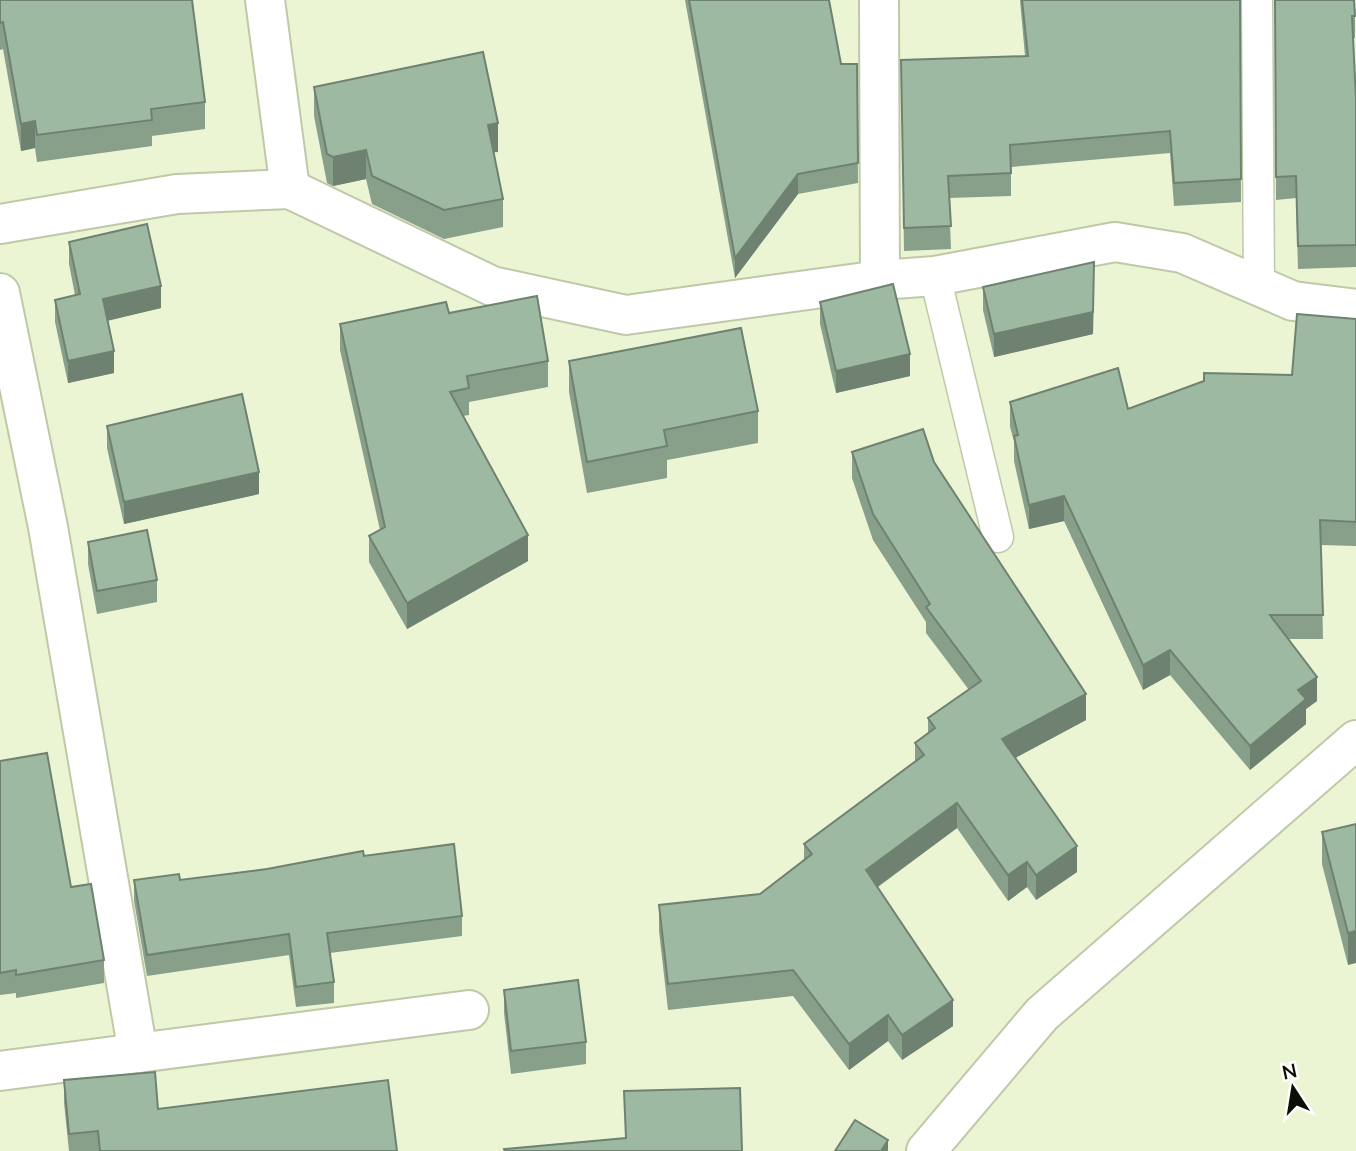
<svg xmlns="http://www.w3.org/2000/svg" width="1356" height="1151" viewBox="0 0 1356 1151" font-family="Lato,sans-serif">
<rect width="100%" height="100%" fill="#ebf5d4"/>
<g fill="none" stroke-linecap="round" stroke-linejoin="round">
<!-- service casing -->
<g stroke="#bfc9a9" stroke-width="33">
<g id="service">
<polyline points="1257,0 1259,287"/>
<polyline points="935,276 998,537"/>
</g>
</g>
<!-- minor casing -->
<g stroke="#bfc9a9" stroke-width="42">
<g id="minor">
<polyline points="265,0 290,189"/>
<polyline points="879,0 880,280"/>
<polyline points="0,224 177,194 290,189 492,286 626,315 880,280 935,276 1115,242 1182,253 1293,301 1356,309"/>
<polyline points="0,293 48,527 138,1053"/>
<polyline points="0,1071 469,1010"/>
<polyline points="926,1151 1042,1014 1356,740"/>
</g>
</g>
<!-- service -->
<use href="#service" stroke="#fff" stroke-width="30"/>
<!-- minor -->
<use href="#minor" stroke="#fff" stroke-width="38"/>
</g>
<!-- wall -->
<g fill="#889f8a">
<polygon points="0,0 205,102 205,129 152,136 152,146 37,162 35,148 21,151 3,49 0,50"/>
<polygon points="685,0 829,0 841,64 857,64 858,183 798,194 735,278"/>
<polygon points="1020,0 1240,0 1241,202 1174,206 1170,153 1011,167 1011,196 949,198 951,249 904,251 901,60 1025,56"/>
<polygon points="1275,0 1355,16 1355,38 1353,38 1356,100 1356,267 1298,269 1296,198 1276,200"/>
<polygon points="314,87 498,152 494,152 503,199 503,227 444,239 372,204 366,179 333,186 327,183 314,116"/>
<polygon points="69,242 161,308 108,320 114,373 68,383 55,322 55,300 75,295 69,264"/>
<polygon points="1094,284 1093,334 994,357 983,310 983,287"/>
<polygon points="820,302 910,376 836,393 820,324"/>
<polygon points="449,313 548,361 548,387 469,402 469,415 463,416 528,561 407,629 369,562 369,536 380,530 340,350 340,324"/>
<polygon points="1356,319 1356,546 1321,545 1323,639 1289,639 1317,701 1306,709 1306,724 1250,770 1170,675 1143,690 1064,521 1029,529 1014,461 1014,441 1010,427 1010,402 1128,409 1292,375"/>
<polygon points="569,361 758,411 758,443 667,460 667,478 587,493 569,392"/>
<polygon points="107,426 259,494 124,524 107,448"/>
<polygon points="852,452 934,462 1086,720 1015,758 1077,872 1036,900 1027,887 1008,901 957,828 878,887 953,1026 902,1060 888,1041 849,1070 793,996 668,1010 659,931 659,905 760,894 804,860 804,844 915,762 915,743 928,733 928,718 969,690 926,633 926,622 873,540 852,478"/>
<polygon points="88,542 157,580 157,602 97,614 88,564"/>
<polygon points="0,761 71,887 104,960 104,983 16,998 16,993 0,995"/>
<polygon points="1356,824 1348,965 1322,864 1322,832"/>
<polygon points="364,856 462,916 462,936 330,953 334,982 334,1003 296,1007 289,955 147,976 134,901 134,880 180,880"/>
<polygon points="504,990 586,1042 586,1064 511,1074 504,1013"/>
<polygon points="64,1080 158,1109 397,1151 69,1151 64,1103"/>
</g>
<!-- shaded-wall -->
<g fill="#6f8271">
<polygon points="35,121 35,148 21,151 21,124"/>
<polygon points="498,123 498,152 488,153 488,125"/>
<polygon points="366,150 366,179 333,186 333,157"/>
<polygon points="798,174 798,194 735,278 735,258"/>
<polygon points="1094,262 1093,334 994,357 994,334"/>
<polygon points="161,286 161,308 103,322 103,299"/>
<polygon points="114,351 114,373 68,383 68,361"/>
<polygon points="910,354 910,376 836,393 836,371"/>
<polygon points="259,472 259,494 124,524 124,502"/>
<polygon points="1064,496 1064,521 1029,529 1029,505"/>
<polygon points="528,535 528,561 407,629 407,603"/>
<polygon points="1170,650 1170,675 1143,690 1143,665"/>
<polygon points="1317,677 1317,701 1306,709 1306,724 1250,770 1250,746 1298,690"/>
<polygon points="1086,694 1086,720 1002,765 1002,739"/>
<polygon points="957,803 957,828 866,895 866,870"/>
<polygon points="1077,846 1077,872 1036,900 1036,875"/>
<polygon points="1027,862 1027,887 1008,901 1008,875"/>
<polygon points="1356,931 1356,963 1348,965 1348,933"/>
<polygon points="953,1000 953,1026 902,1060 902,1035"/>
<polygon points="888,1015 888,1041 849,1070 849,1044"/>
<polygon points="888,1140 888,1151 881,1151"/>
</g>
<!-- building -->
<g fill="#9eb9a1" stroke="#6f8271" stroke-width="2">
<polygon points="0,0 192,0 205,102 151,109 152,120 37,135 35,121 21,124 3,22 0,23"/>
<polygon points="689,0 829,0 841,64 857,64 858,163 798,174 735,258"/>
<polygon points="1022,0 1240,0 1241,179 1174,183 1170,131 1010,145 1011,173 948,176 951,226 904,228 901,60 1028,56"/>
<polygon points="1275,0 1354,0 1355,16 1352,16 1356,99 1356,245 1298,246 1296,176 1276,177"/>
<polygon points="483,52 498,123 488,125 503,199 444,210 372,176 366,150 333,157 327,154 314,87"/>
<polygon points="147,224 161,286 103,299 114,351 68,361 55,300 80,294 69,242"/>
<polygon points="1094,262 1093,312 994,334 983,287"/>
<polygon points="893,284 910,354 836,371 820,302"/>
<polygon points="537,296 548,361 467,376 469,388 450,392 528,535 407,603 369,536 385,527 340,324 446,302 449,313"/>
<polygon points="1297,314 1356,319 1356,522 1320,520 1323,615 1270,615 1317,677 1298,690 1306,699 1250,746 1170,650 1143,665 1064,496 1029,505 1014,436 1018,435 1010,402 1118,368 1128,409 1204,381 1204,373 1292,375"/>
<polygon points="741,328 758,411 664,430 667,446 587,462 569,361"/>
<polygon points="242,394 259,472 124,502 107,426"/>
<polygon points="923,429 934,462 1086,694 1002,739 1077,846 1036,875 1027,862 1008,875 957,803 866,870 953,1000 902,1035 888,1015 849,1044 793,970 668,984 659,905 760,894 812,854 804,844 924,755 915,743 935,728 928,718 981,681 926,607 930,604 873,514 852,452"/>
<polygon points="147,530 157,580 97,591 88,542"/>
<polygon points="47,753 71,887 91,884 104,960 16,975 16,970 0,973 0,761"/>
<polygon points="1356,824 1356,931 1348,933 1322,832"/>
<polygon points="454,844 462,916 327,933 334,982 296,987 289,934 147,955 134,880 179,874 180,880 267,869 363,851 364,856"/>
<polygon points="578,980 586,1042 511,1051 504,990"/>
<polygon points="155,1072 158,1109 388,1080 397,1151 100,1151 98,1131 69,1134 64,1080"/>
<polygon points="740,1088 742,1151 505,1151 504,1149 626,1138 624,1091"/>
<polygon points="855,1120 888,1140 881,1151 835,1151"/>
</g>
<!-- north arrow -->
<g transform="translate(1293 1088) rotate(348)" stroke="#ffffff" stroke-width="5" paint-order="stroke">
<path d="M0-5L12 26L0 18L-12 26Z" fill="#0b0e04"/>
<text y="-10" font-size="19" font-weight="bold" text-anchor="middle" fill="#0b0e04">N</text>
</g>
</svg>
